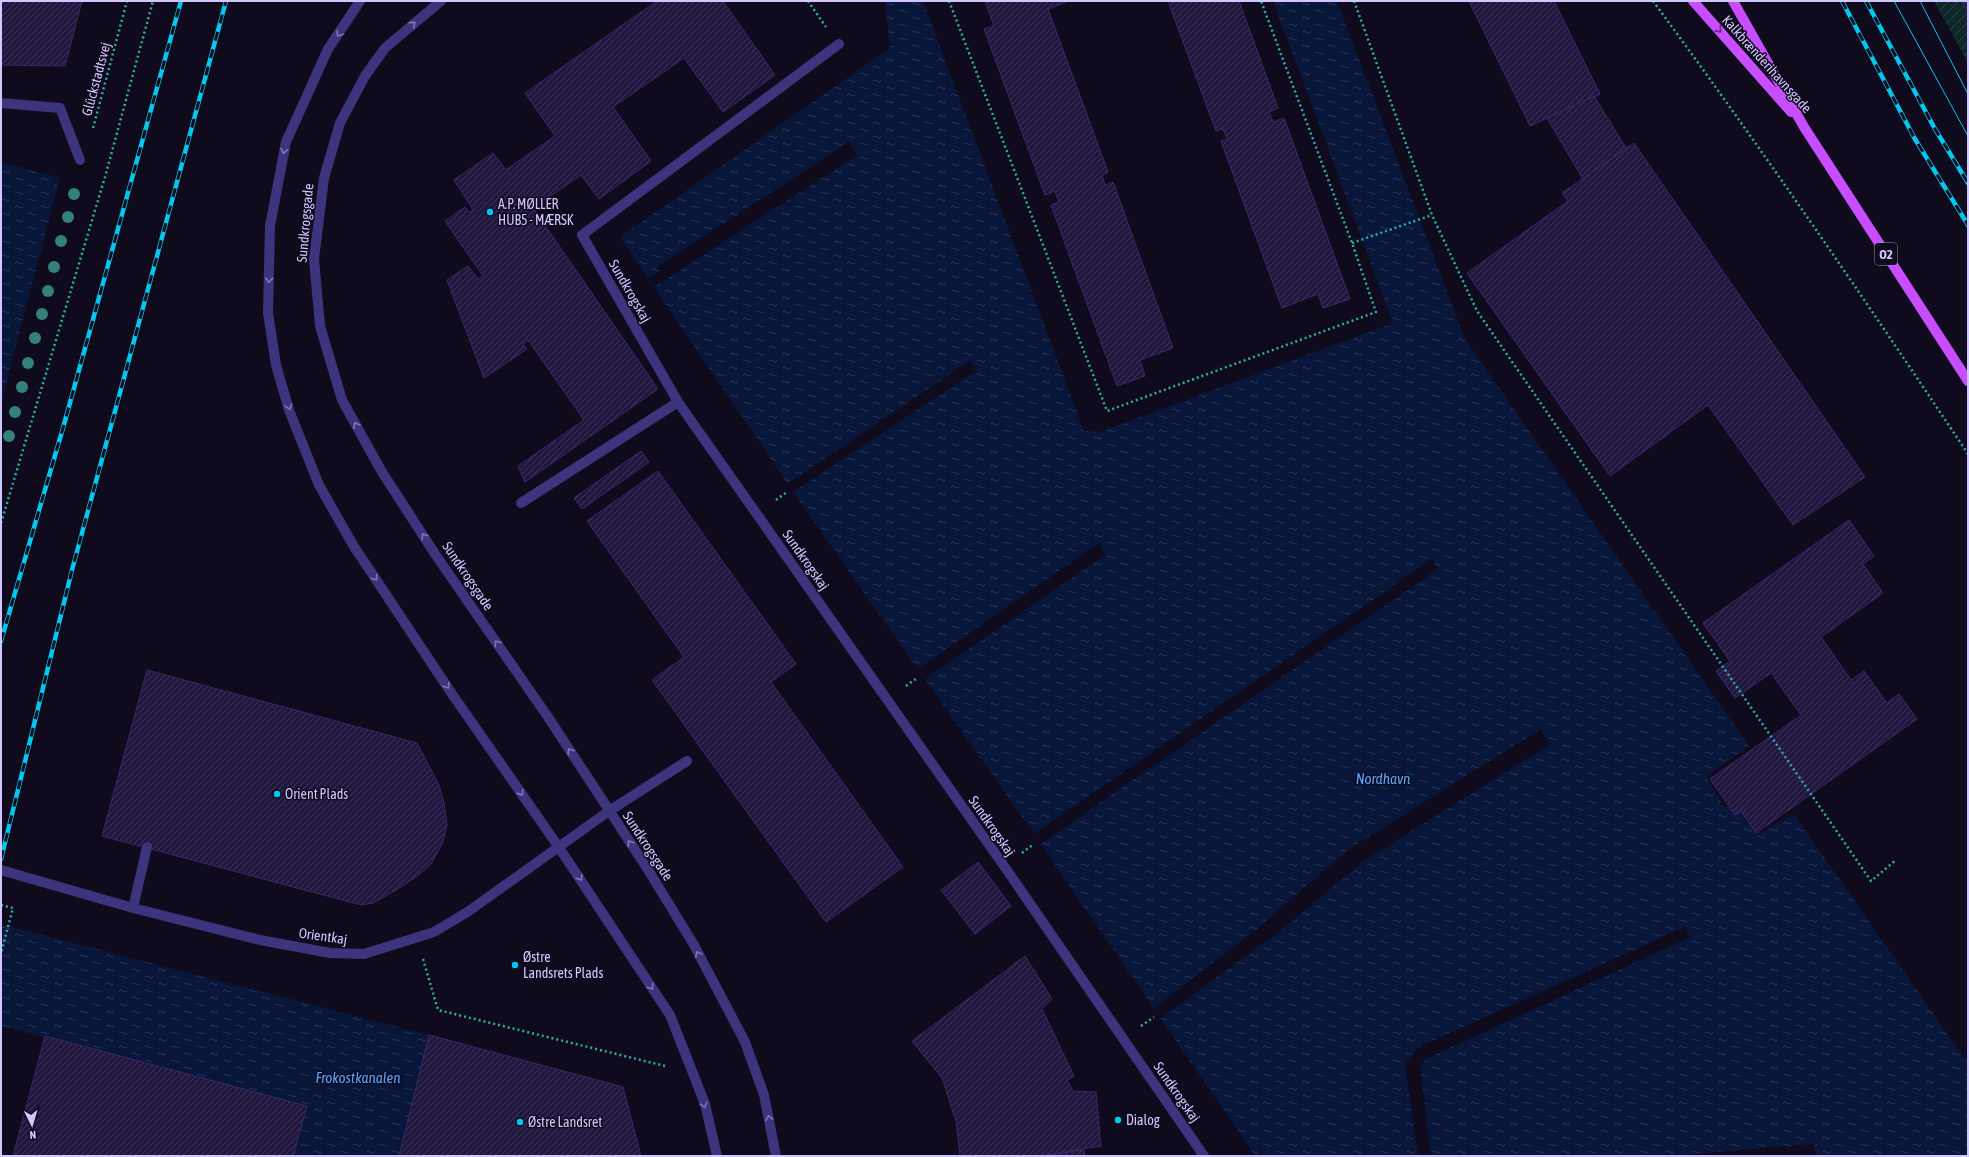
<svg xmlns="http://www.w3.org/2000/svg" width="1969" height="1157" viewBox="0 0 1969 1157" font-family="'Asap Condensed',sans-serif">
<defs>
<pattern id="garden-furrows" width="10" height="10" patternUnits="userSpaceOnUse"><rect width="10" height="10" fill="#0e2627"/><path d="M-1 1l2-2M0 10L10 0M9 11l2-2" fill="none" stroke="#304447"/></pattern>
<pattern id="water-ripples" width="26" height="14" patternUnits="userSpaceOnUse"><rect width="26" height="14" fill="#071639"/><path d="M2 4q2-2 4 0t4 0M15 11q2-2 4 0t4 0" fill="none" stroke="#2a3657"/></pattern>
<pattern id="building-hatch" width="6" height="6" patternUnits="userSpaceOnUse"><rect width="6" height="6" fill="#21163e"/><path d="M-1 1l2-2M0 6l6-6M5 7l2-2" fill="none" stroke="#40365b"/></pattern>
</defs>
<rect width="100%" height="100%" fill="#0f0b1d"/>
<!-- garden -->
<polygon fill="url(#garden-furrows)" points="1934,1 1968,1 1968,63"/>
<!-- water -->
<g fill="url(#water-ripples)">
<polygon points="889,1 923,1 1084,431 1100,432 1393,323 1273,1 1337,1 1465,339 1749,746 1706,777 1724,807 1744,807 1760,833 1794,814 1968,1063 1968,1156 1255,1156 1034,834 793,492 620,237 890,48 885,4"/>
<polygon points="1,162 60,178 1,403"/>
<polygon points="1,924 429,1035 399,1156 293,1156 306,1106 1,1026"/>
</g>
<!-- pier -->
<g fill="#0f0b1d">
<polygon points="849,142 857,155 654,287 649,278 660,271 657,267"/>
<polygon points="970,361 976,371 793,492 787,484"/>
<polygon points="1099,543 1105,555 925,679 918,669"/>
<polygon points="1432,559 1438,569 1040,844 1034,834"/>
<polygon points="1541,729 1550,744 1362,862 1281,930 1161,1018 1154,1008 1257,929 1348,850"/>
<polygon points="1685,927 1690,937 1428,1058 1420,1065 1431,1156 1418,1156 1405,1063 1419,1047"/>
<polygon points="1814,1144 1816,1156 1671,1156"/>
</g>
<!-- building -->
<g fill="url(#building-hatch)" stroke="#39286b">
<polygon points="1,1 82,1 65,66 1,65"/>
<polygon points="657,1 723,1 775,75 723,112 684,58 613,107 651,161 599,199 581,175 533,208 658,389 525,482 518,466 584,420 528,340 523,344 527,349 484,378 447,280 468,266 478,279 483,276 445,221 465,207 469,212 473,210 454,180 493,153 506,170 555,136 525,93"/>
<polygon points="985,1 1069,1 1048,9 1108,172 1102,175 1105,185 1113,182 1173,348 1140,360 1145,376 1117,386 1051,205 1059,202 1055,191 1045,195 984,29 994,26"/>
<polygon points="1168,1 1239,1 1278,108 1269,112 1273,122 1284,118 1350,299 1323,308 1318,294 1282,308 1221,141 1227,139 1223,129 1216,131"/>
<polygon points="1469,1 1554,1 1600,94 1530,126"/>
<polygon points="1962,1 1968,1 1968,10 1967,11"/>
<polygon points="1594,96 1626,148 1583,179 1547,118"/>
<polygon points="1634,143 1865,477 1793,525 1708,405 1610,476 1467,273 1568,201 1562,193"/>
<polygon points="641,451 649,462 582,509 574,498"/>
<polygon points="658,471 796,664 771,682 903,867 826,922 652,680 684,657 587,521"/>
<polygon points="1849,520 1874,556 1863,564 1883,593 1821,637 1851,680 1864,671 1887,703 1899,694 1917,719 1756,833 1741,811 1735,815 1710,779 1801,715 1771,673 1735,698 1716,671 1730,661 1703,623"/>
<polygon points="147,670 417,743 439,785 444,803 447,825 443,842 431,864 416,877 396,890 373,903 361,905 102,836"/>
<polygon points="978,862 1011,906 975,934 941,890"/>
<polygon points="1025,956 1052,999 1042,1009 1074,1076 1067,1080 1073,1091 1096,1092 1101,1146 1039,1156 960,1156 956,1121 942,1078 912,1041"/>
<polygon points="429,1035 623,1087 641,1156 399,1156"/>
<polygon points="45,1036 307,1106 293,1156 13,1156"/>
<polygon points="1084,1150 1085,1156 1039,1156"/>
</g>
<g fill="none" stroke-linecap="round" stroke-linejoin="round">
<!-- path -->
<g stroke="#29afb0" stroke-width="2.5" stroke-dasharray="2 3" stroke-linecap="butt">
<polyline points="808,1 826,27"/>
<polyline points="949,1 1107,411 1376,312 1352,243 1261,1"/>
<polyline points="1354,1 1432,215 1477,311 1871,881 1896,860"/>
<path d="M1653 1C1762 149 1866 301 1968 454"/>
<polyline points="93,128 127,1"/>
<polyline points="1352,243 1432,215"/>
<polyline points="776,500 787,492"/>
<polyline points="1,523 105,177 153,1"/>
<polyline points="906,686 917,678"/>
<polyline points="1022,853 1034,844"/>
<polyline points="1,905 13,908 1,953"/>
<polyline points="423,959 438,1010 665,1066"/>
<polyline points="1141,1026 1154,1017"/>
</g>
<!-- minor -->
<g stroke="#3c347d" stroke-width="10">
<polyline points="360,1 328,49 286,142 270,226 268,313 276,365 289,410 319,485 353,545 452,694 558,846 670,1015 705,1104 717,1156"/>
<polyline points="441,1 385,48 365,76 340,123 324,178 314,259 320,326 342,400 382,472 435,554 548,717 647,868 694,945 745,1042 764,1095 776,1156"/>
<polyline points="839,44 582,235 678,402 1004,866 1204,1156"/>
<polyline points="1,103 60,108 80,160"/>
<polyline points="521,503 678,402"/>
<polyline points="1,870 133,908 260,940 330,953 364,954 434,932 469,911 609,811 687,761"/>
<polyline points="133,908 147,847"/>
</g>
<!-- major -->
<g stroke="#c84dff" stroke-width="10">
<polyline points="1693,1 1791,112"/>
<polyline points="1733,1 1804,127 1968,381"/>
</g>
<!-- tram -->
<g stroke="#00caf1" stroke-width="1">
<polyline points="1894,1 1968,136"/>
<polyline points="1920,1 1968,94"/>
</g>
<!-- rail casing -->
<g stroke="#00caf1" stroke-width="4.5">
<g id="rail">
<polyline points="1842,1 1915,139 1968,225"/>
<polyline points="1866,1 1935,129 1968,183"/>
<polyline points="1,641 63,428 181,1"/>
<polyline points="1,859 72,570 226,1"/>
</g>
</g>
<!-- rail -->
<use href="#rail" stroke="#0f0b1d" stroke-width="3" stroke-dasharray="9" stroke-linecap="butt"/>
</g>
<!-- trees -->
<g fill="#33817a">
<circle cx="74" cy="194" r="6"/>
<circle cx="68" cy="217" r="6"/>
<circle cx="61" cy="241" r="6"/>
<circle cx="54" cy="267" r="6"/>
<circle cx="48" cy="291" r="6"/>
<circle cx="42" cy="314" r="6"/>
<circle cx="35" cy="338" r="6"/>
<circle cx="28" cy="363" r="6"/>
<circle cx="22" cy="387" r="6"/>
<circle cx="15" cy="412" r="6"/>
<circle cx="9" cy="436" r="6"/>
</g>
<!-- one-way arrows -->
<defs><path id="oneway-chevron" d="M-2-3.5L2.5 0L-2 3.5" fill="none" stroke-width="1.6" stroke-linecap="round" stroke-linejoin="round"/></defs>
<g stroke="#7f76b8">
<use href="#oneway-chevron" transform="translate(413 24) rotate(-41)"/>
<use href="#oneway-chevron" transform="translate(339 34) rotate(124)"/>
<use href="#oneway-chevron" transform="translate(284 151) rotate(101)"/>
<use href="#oneway-chevron" transform="translate(269 280) rotate(92)"/>
<use href="#oneway-chevron" transform="translate(289 407) rotate(72)"/>
<use href="#oneway-chevron" transform="translate(356 425) rotate(-119)"/>
<use href="#oneway-chevron" transform="translate(424 536) rotate(-123)"/>
<use href="#oneway-chevron" transform="translate(375 578) rotate(56)"/>
<use href="#oneway-chevron" transform="translate(497 643) rotate(-125)"/>
<use href="#oneway-chevron" transform="translate(447 686) rotate(56)"/>
<use href="#oneway-chevron" transform="translate(570 751) rotate(-123)"/>
<use href="#oneway-chevron" transform="translate(521 793) rotate(55)"/>
<use href="#oneway-chevron" transform="translate(630 843) rotate(-123)"/>
<use href="#oneway-chevron" transform="translate(580 878) rotate(57)"/>
<use href="#oneway-chevron" transform="translate(698 954) rotate(-118)"/>
<use href="#oneway-chevron" transform="translate(651 987) rotate(57)"/>
<use href="#oneway-chevron" transform="translate(704 1105) rotate(73)"/>
<use href="#oneway-chevron" transform="translate(769 1118) rotate(-101)"/>
</g>
<use stroke="#622983" href="#oneway-chevron" transform="translate(1719 30) rotate(48)"/>
<!-- markers -->
<g fill="#00caf1" stroke="#0f0b1d" stroke-width="1.5">
<circle cx="490" cy="212" r="4"/>
<circle cx="277" cy="794" r="4"/>
<circle cx="515" cy="965" r="4"/>
<circle cx="1118" cy="1120" r="4"/>
<circle cx="520" cy="1122" r="4"/>
</g>
<g text-anchor="middle" dominant-baseline="central" stroke-width="3" stroke-linejoin="round" paint-order="stroke">
<!-- shield labels -->
<rect fill="#0f0b1d" stroke="#978ebb" stroke-width="1" x="1875" y="243" width="22" height="22" rx="3"/>
<g font-size="13" font-weight="bold" fill="#d1c6ff">
<text x="1886" y="254">O2</text>
</g>
<!-- street labels -->
<g font-size="14" fill="#d1c6ff" stroke="#0f0b1d">
<text transform="translate(1767 64) rotate(48)">Kalkbrænderihavnsgade</text>
<text transform="translate(96 79) rotate(-75)">Glückstadtsvej</text>
<text transform="translate(305 223) rotate(-85)">Sundkrogsgade</text>
<text transform="translate(630 291) rotate(60)">Sundkrogskaj</text>
<text transform="translate(806 560) rotate(55)">Sundkrogskaj</text>
<text transform="translate(468 576) rotate(56)">Sundkrogsgade</text>
<text transform="translate(992 826) rotate(55)">Sundkrogskaj</text>
<text transform="translate(648 846) rotate(57)">Sundkrogsgade</text>
<text transform="translate(323 936) rotate(8)">Orientkaj</text>
<text transform="translate(1177 1092) rotate(55)">Sundkrogskaj</text>
</g>
<!-- poi labels -->
<g font-size="14" fill="#d1c6ff" stroke="#0f0b1d" text-anchor="start">
<text x="498" y="204">A.P. MØLLER<tspan x="498" dy="16">HUB5 - MÆRSK</tspan></text>
<text x="285" y="794">Orient Plads</text>
<text x="523" y="957">Østre<tspan x="523" dy="16">Landsrets Plads</tspan></text>
<text x="1126" y="1120">Dialog</text>
<text x="528" y="1122">Østre Landsret</text>
</g>
<!-- water labels -->
<g font-size="15" font-style="italic" fill="#54a5ff" stroke="#0f0b1d">
<text x="1383" y="778">Nordhavn</text>
<text x="358" y="1077">Frokostkanalen</text>
</g>
</g>
<!-- border -->
<rect width="1969" height="1157" fill="none" stroke="#d1c6ff" stroke-width="4"/>
<!-- north arrow -->
<g transform="translate(32 1125) rotate(175)" stroke="#0f0b1d" stroke-width="3" paint-order="stroke">
<path d="M0-3L7 15L0 10L-7 15Z" fill="#d1c6ff"/>
<text y="-6" font-size="11" font-weight="bold" text-anchor="middle" fill="#d1c6ff">N</text>
</g>
</svg>
